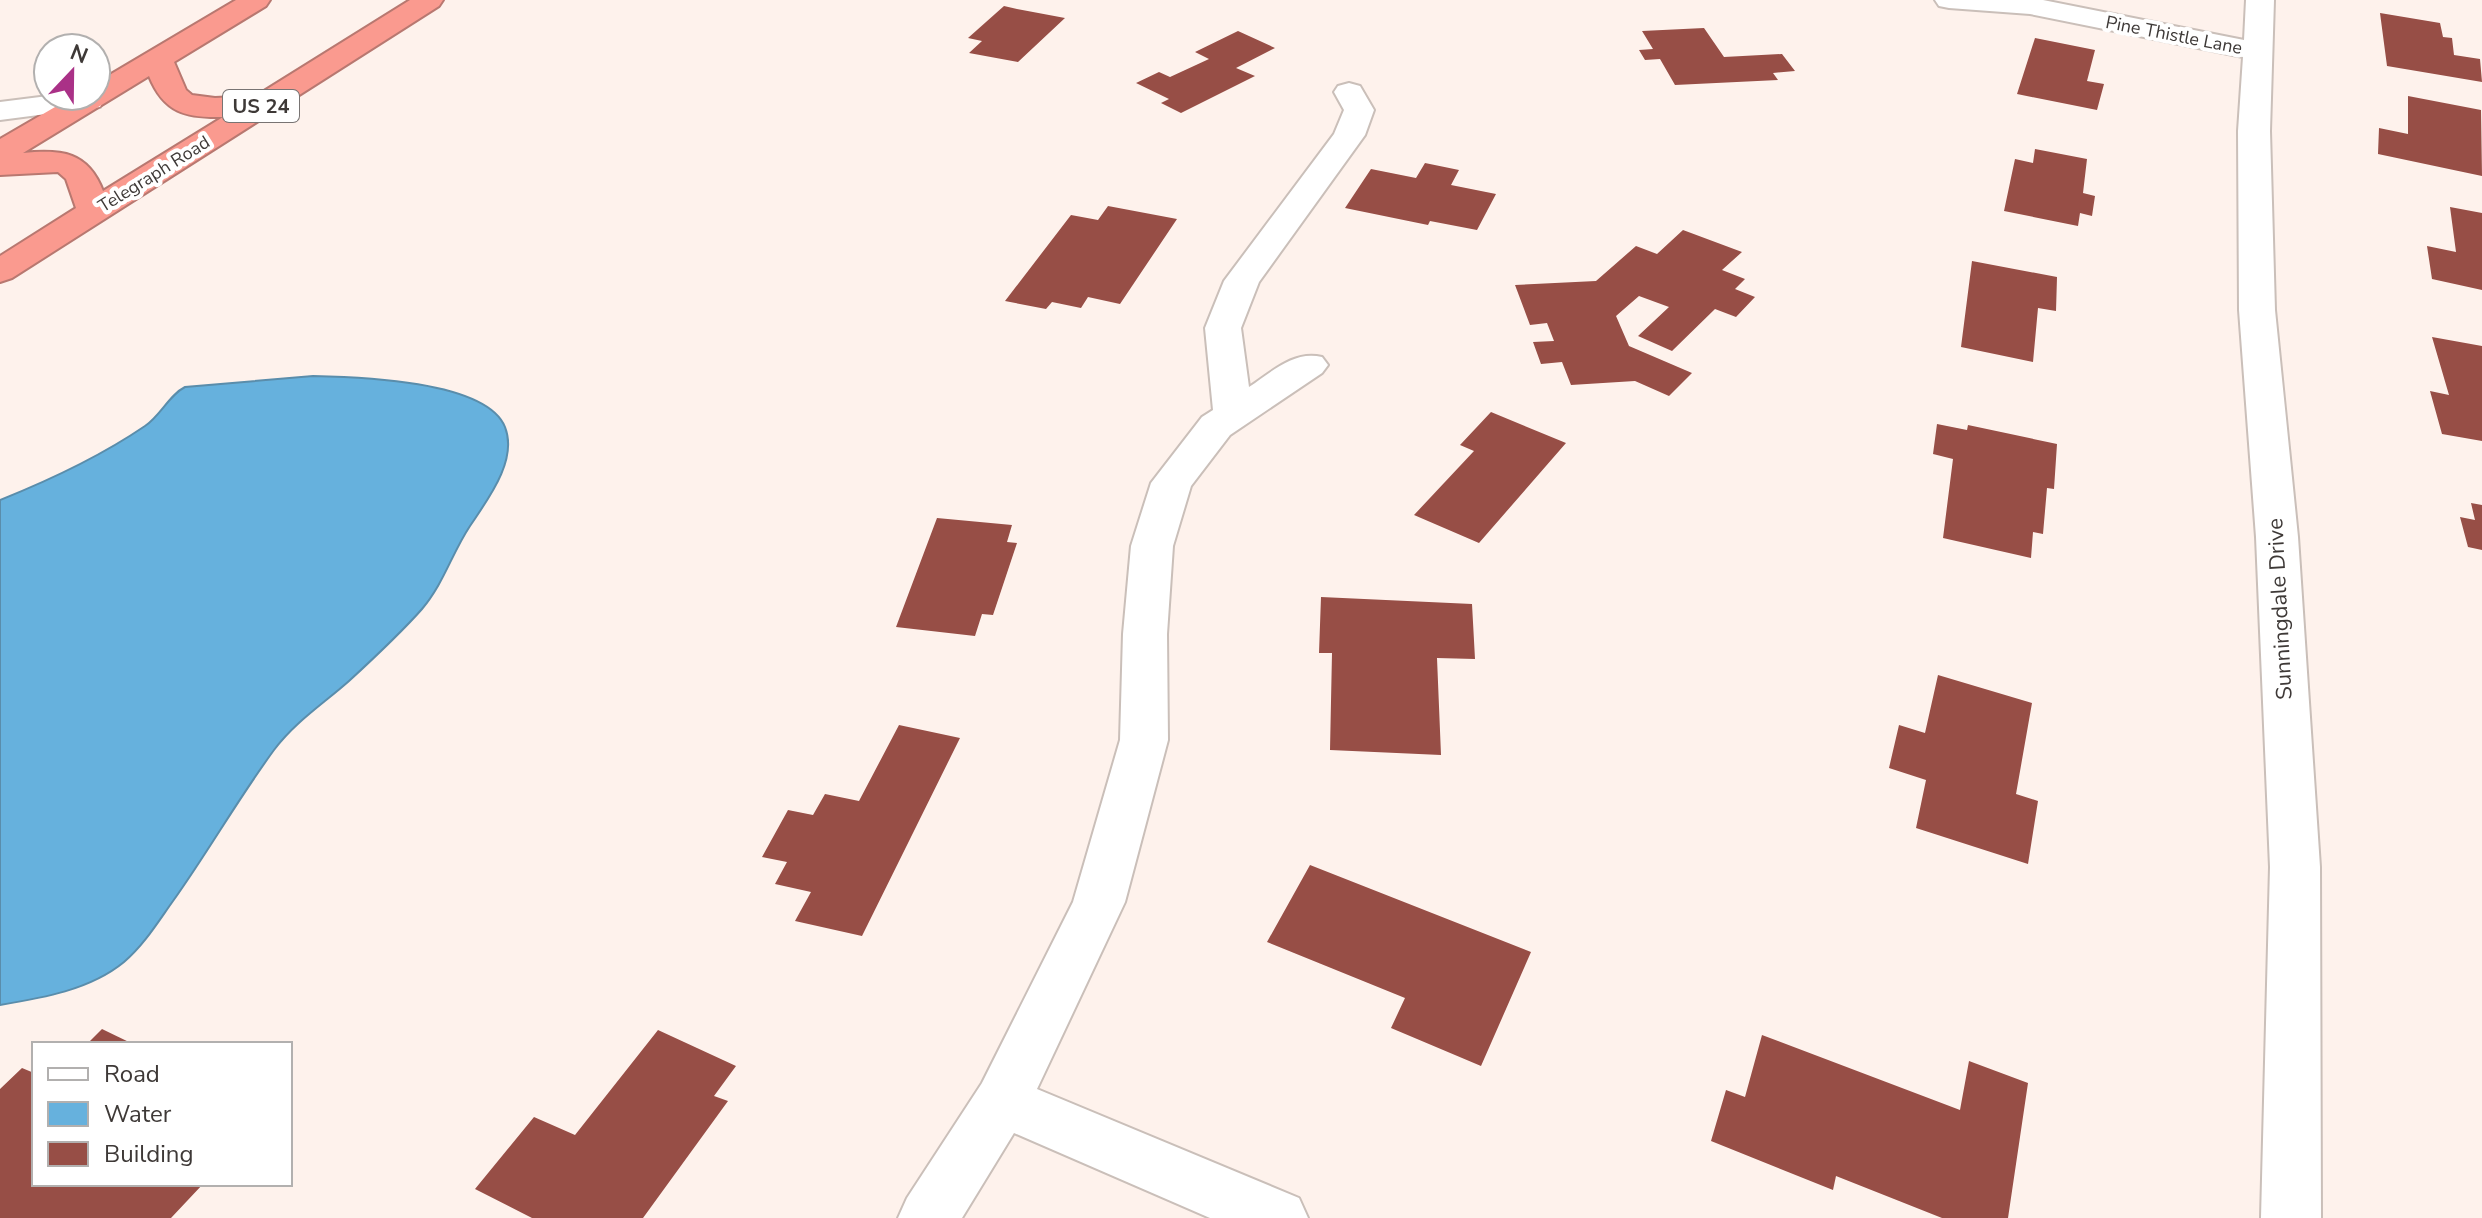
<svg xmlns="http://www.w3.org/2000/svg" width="2482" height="1218" viewBox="0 0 2482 1218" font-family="'Nunito Sans',sans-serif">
<rect width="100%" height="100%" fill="#fef2ec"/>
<!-- water -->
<path fill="#66b1dd" stroke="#5a8dab" stroke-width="2" d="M313 376C356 377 486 380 505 427 518 460 488 499 470 526 452 553 444 583 422 609 400 634 374 658 349 681 323 704 295 722 274 750 238 799 208 852 173 901 158 922 144 945 124 962 90 990 42 998 0 1005V500C50 480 101 456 145 426 161 415 169 395 185 387Z"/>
<!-- building -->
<g fill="#974e46">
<polygon points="1004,6 1017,9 1065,18 1018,62 969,53 982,41 968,38"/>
<polygon points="2380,13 2440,23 2443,37 2452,38 2454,55 2480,59 2482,82 2387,66"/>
<polygon points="1704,28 1724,57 1782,54 1795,71 1773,73 1778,80 1675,85 1660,59 1645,60 1639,50 1653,49 1642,31"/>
<polygon points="1238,31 1275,48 1236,68 1255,76 1181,113 1161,103 1169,99 1136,83 1159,72 1170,77 1209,59 1195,52"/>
<polygon points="2035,38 2095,50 2087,81 2104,84 2097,110 2017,94"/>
<polygon points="2408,96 2481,110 2482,176 2378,154 2379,128 2408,134"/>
<polygon points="2035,149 2087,159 2083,193 2095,196 2092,216 2080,213 2078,226 2004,211 2015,159 2033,163"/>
<polygon points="1425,163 1459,170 1451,185 1496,194 1477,230 1430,221 1428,225 1345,208 1371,169 1416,178"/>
<polygon points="1108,206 1177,219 1120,304 1088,297 1081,308 1052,302 1046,309 1005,301 1071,215 1098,220"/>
<polygon points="2450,207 2482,213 2482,290 2432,279 2427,246 2456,252"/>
<polygon points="1683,230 1742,252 1722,270 1745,279 1735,289 1755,297 1736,317 1715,309 1672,351 1638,336 1669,307 1639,296 1616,316 1629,346 1692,373 1669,396 1635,381 1571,385 1562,362 1541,364 1533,342 1554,341 1547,323 1530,325 1515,285 1596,281 1636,246 1657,254"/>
<polygon points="1972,261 2057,277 2056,311 2038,308 2033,362 1961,347"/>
<polygon points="2432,337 2482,346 2482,441 2442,434 2430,391 2449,395"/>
<polygon points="1491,412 1566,443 1479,543 1414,515 1474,451 1460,445"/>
<polygon points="1937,424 1967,430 1968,425 2057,444 2054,489 2047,488 2043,534 2033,532 2031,558 1943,538 1953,459 1933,454"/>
<polygon points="2471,503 2482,505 2482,550 2468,547 2460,517 2475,520"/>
<polygon points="937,518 1012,525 1007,542 1017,543 993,615 982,614 975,636 896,627"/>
<polygon points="1321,597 1472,604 1475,659 1437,658 1441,755 1330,750 1332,653 1319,653"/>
<polygon points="1938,675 2032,703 2016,794 2038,801 2028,864 1916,828 1926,780 1889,768 1899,725 1925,733"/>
<polygon points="899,725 960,738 862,936 795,921 811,892 775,884 787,862 762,857 788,810 813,815 825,794 859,801"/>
<polygon points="1310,865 1531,952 1481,1066 1391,1028 1405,998 1267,942"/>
<polygon points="102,1029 133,1044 87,1044"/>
<polygon points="658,1030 736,1066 714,1096 728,1101 643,1218 532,1218 475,1189 534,1117 575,1135"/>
<polygon points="1762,1035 1960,1110 1969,1061 2028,1083 2008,1218 1942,1218 1836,1176 1833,1190 1711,1141 1726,1090 1745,1097"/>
<polygon points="22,1068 34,1073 34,1184 203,1184 171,1218 0,1218 0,1089"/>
</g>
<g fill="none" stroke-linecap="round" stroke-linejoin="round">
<!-- minor casing -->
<g stroke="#cabfb9" stroke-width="4">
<g id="minor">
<polygon points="1935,0 2043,0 2244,40 2246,0 2274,0 2270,131 2275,310 2298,537 2320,867 2321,1218 2261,1218 2270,867 2256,537 2239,310 2238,131 2243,57 2030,14 1949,8 1939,6"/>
<path d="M1349 83 1360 86 1374 110 1365 135 1259 282 1241 328 1249 387C1272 372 1294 350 1322 357L1328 365 1322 373 1230 435 1191 486 1173 546 1167 634 1168 740 1125 902 1037 1089 1299 1198 1308 1218H1210L1014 1133 962 1218H898L907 1198 982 1083 1073 902 1120 740 1123 634 1131 546 1151 483 1202 417 1213 410 1205 328 1224 281 1334 134 1344 110 1334 92 1338 86Z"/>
<polygon points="96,93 104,100 100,107 0,120 0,102 48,96 96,96"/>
</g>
</g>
<!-- highway casing -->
<g stroke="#b87870" stroke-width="4">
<path id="highway" d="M236 0H270L266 6 174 62 186 90 192 95 215 98 256 96 410 0H443L439 6 12 278 0 282V256L76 208 66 179 58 172 0 175V139L74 96H96V83ZM149 76C164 113 186 118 223 117L103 191C88 152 62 149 23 153Z"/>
</g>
<!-- minor -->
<use href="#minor" fill="#fff" fill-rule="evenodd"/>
<!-- highway -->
<use href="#highway" fill="#fa9a8f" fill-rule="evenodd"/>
</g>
<g text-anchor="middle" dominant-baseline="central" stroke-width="8" stroke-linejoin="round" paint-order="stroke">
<!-- far-street labels -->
<g font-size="18" fill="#3e3937" stroke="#fff">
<text transform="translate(2174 35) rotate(11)">Pine Thistle Lane</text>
<text transform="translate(154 174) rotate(-32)">Telegraph Road</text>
</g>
<!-- shield labels -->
<rect fill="#fff" stroke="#787473" stroke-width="2" x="223" y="90" width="76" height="32" rx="6"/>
<g font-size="20" font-weight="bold" fill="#3e3937">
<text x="261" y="106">US 24</text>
</g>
<!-- street labels -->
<g font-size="22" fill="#3e3937" stroke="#fff">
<text transform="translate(2280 609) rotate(-93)">Sunningdale Drive</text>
</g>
</g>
<!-- legend -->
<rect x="32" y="1042" width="260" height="144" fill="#ffffff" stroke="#b2b0af" stroke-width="2"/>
<rect x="48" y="1068" width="40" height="12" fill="#ffffff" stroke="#b2b0af" stroke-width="2"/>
<text x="104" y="1082" font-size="24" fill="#3e3937">Road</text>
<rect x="48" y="1102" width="40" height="24" fill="#66b1dd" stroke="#b2b0af" stroke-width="2"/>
<text x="104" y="1122" font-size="24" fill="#3e3937">Water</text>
<rect x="48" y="1142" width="40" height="24" fill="#974e46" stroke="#b2b0af" stroke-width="2"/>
<text x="104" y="1162" font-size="24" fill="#3e3937">Building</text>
<!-- north arrow -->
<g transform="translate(72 72) rotate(22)"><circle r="38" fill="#ffffff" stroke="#b2b0af" stroke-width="2"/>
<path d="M0-6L14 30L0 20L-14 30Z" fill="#aa3187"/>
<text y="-12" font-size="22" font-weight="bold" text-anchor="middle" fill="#3e3937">N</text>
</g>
</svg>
